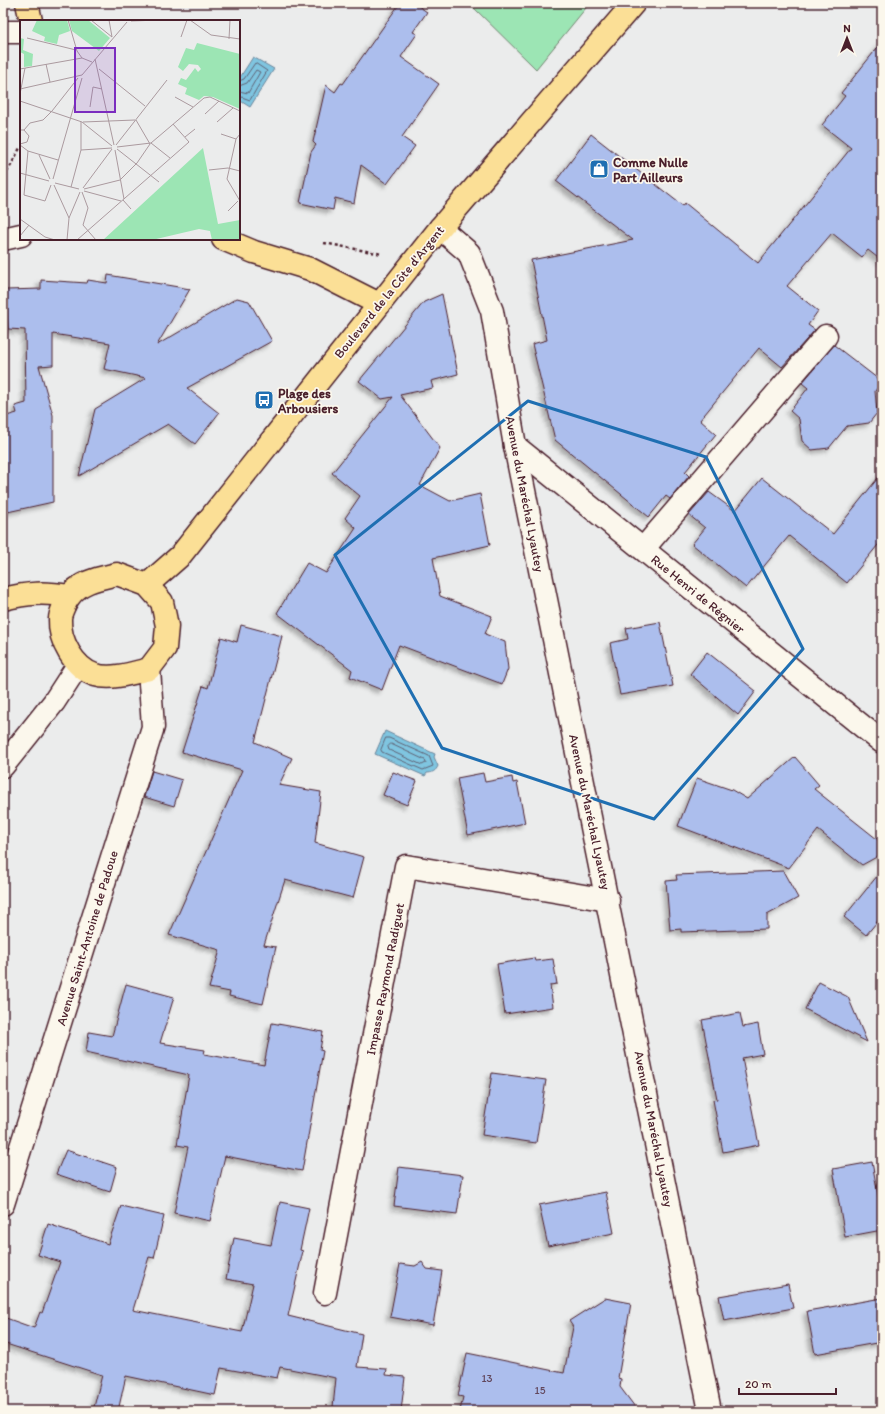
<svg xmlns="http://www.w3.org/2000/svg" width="885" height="1414" viewBox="0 0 885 1414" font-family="Itim,sans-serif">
<defs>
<filter id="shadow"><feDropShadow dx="-3.5" dy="3.5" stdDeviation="2" flood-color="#0004"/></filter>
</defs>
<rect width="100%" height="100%" fill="#ebecec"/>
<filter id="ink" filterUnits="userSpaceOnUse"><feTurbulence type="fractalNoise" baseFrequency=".025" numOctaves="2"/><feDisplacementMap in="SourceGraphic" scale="8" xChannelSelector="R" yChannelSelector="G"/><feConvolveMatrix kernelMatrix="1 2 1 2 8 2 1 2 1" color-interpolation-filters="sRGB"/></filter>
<g filter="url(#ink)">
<!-- green -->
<polygon fill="#9ce5b4" stroke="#738270" points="469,3 590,3 536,69"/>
<!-- water -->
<g fill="#7fc5e0" stroke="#6a8398">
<polygon points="253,57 274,69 250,107 239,100 239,79"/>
<path d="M385 731 435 754 434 757 438 766C436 771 432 773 427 773L425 776 375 754Z"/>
</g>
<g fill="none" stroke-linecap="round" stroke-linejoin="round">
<!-- shore -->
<g stroke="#5f6173" stroke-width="1">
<polyline points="239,81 244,79 255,63 267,71 250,100 239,96"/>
<polyline points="239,86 247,83 256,70 260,72 248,93 239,91"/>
<polygon points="386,738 389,738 429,756 433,766 423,770 382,752 381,750"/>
<polygon points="391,744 425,760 426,763 422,765 389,750 388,747"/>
</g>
</g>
<!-- building -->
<g fill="#acbeed" stroke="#4a1f2b" filter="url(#shadow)">
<polygon points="400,3 414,3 427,12 413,32 417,34 401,57 439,84 402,137 415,146 387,184 361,165 354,203 335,198 333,210 300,203 311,152 316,145 313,142 326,85 335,92 341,83 343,84"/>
<polygon points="882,42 882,261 868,250 862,257 832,233 787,286 818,311 808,325 815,330 782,367 759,348 700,420 716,434 685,472 689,476 670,499 666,496 649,517 555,440 532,344 547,340 531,260 633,240 556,181 591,134 683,206 685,203 758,263 851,148 822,125 845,96 841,93"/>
<polygon points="108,275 190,289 157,345 237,298 249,301 272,341 187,388 219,413 195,444 168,424 79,476 95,409 146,378 104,369 110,343 53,334 53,365 39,366 53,415 53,502 3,513 3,417 17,413 15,406 26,403 25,330 8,329 6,290 41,289 41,280 87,283 88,280 107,283"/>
<polygon points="442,294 458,374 431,381 433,388 400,395 440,448 420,485 450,501 480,494 490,545 433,558 440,596 492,616 485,634 505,642 508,669 502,684 399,645 382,690 350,677 352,670 277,613 307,563 326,573 356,528 345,518 360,496 332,473 393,397 382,399 359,381 424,302"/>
<polygon points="834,345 882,382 875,391 877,413 869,423 847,426 829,448 812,450 802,441 799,419 790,411 808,388 802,383"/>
<polygon points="882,473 882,540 847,583 789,536 746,588 692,544 705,528 689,515 709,492 735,511 762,478 833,534"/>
<polygon points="660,622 673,686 620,695 610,643 628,639 626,628"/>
<polygon points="241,625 282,636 255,742 292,758 279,785 321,792 315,843 364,857 353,898 285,880 264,945 276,947 263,1004 229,996 230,992 209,988 220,950 169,935 242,770 182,752 203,686 208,688 221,637 237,642"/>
<polygon points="707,652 756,691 738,715 690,674"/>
<polygon points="795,757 819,785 814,789 882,843 882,854 862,865 818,830 789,868 678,826 697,778 732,790 747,799"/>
<polygon points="152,771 182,780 174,806 144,797"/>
<polygon points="393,772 417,781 407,805 383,795"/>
<polygon points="483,773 485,782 512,777 513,783 517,782 525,823 468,835 457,778"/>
<polygon points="882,870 882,916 866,935 844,917"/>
<polygon points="783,871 798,898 767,915 767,929 681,932 681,929 670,930 666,881 677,880 676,875"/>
<polygon points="534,958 535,961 553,959 557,984 550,985 553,1007 505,1014 497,964"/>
<polygon points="819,982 848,997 867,1042 805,1009"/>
<polygon points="126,984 174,997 160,1043 205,1050 204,1054 264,1065 272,1023 323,1032 320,1050 323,1051 302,1171 225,1156 210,1221 174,1213 188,1147 177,1145 189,1075 86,1052 89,1032 112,1036"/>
<polygon points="740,1013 743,1027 758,1024 763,1054 742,1058 759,1145 723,1152 713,1100 717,1099 702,1020"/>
<polygon points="492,1073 546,1080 536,1143 482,1135"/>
<polygon points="66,1150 117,1167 110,1192 56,1174"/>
<polygon points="872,1162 882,1217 882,1230 845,1237 833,1169"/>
<polygon points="399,1167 463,1175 457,1214 394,1206"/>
<polygon points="606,1192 614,1233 548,1246 539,1205"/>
<polygon points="280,1202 309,1208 300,1250 303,1251 288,1316 362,1334 357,1367 387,1369 386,1375 405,1377 401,1411 375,1411 333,1407 336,1378 280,1367 277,1378 221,1368 215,1395 126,1376 118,1411 93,1411 102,1375 3,1343 3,1317 34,1328 40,1312 42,1313 60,1262 38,1255 48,1224 108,1244 121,1206 164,1216 154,1258 149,1257 133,1310 242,1332 253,1284 226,1279 234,1238 271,1245"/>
<polygon points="422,1262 427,1269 442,1271 433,1325 390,1317 400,1264 415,1266"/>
<polygon points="788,1284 793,1308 724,1321 719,1296"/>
<polygon points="605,1298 631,1303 618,1378 621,1379 620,1387 638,1411 460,1411 463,1397 458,1396 467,1353 564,1373 573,1327 569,1321"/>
<polygon points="882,1298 882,1342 815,1354 807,1311"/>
</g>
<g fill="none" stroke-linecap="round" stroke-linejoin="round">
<!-- minor casing -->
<g stroke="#4a1f2b" stroke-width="25">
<g id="minor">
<polyline points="3,32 21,32"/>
<polyline points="440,228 469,253 492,311 515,446 710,1411"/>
<polyline points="3,239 21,235"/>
<polyline points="515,446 882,742"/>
<polyline points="643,549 826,336"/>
<polyline points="3,766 54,702 78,665"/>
<polyline points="3,1204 153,727 149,669"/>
<polyline points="325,1293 406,866 608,900"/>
</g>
</g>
<!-- major casing -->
<g stroke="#4a1f2b" stroke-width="25">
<g id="major">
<polyline points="27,3 31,21"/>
<polyline points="223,239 254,252 310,269 379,304"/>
<path d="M117 574 147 585 162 602 167 626 165 648 149 669C133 673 112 680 95 675 74 668 59 641 60 619 60 613 66 601 69 597 80 581 100 578 117 574Z"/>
<polyline points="147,585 180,556 440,228 634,3"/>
<path d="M3 599C28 593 44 592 69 596"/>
</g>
</g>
<!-- path -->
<g stroke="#4a1f2b" stroke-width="2.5" stroke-dasharray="3 3" stroke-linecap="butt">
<polyline points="3,177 9,169 21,146"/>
<polyline points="324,243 382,254"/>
</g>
<!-- minor -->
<use href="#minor" stroke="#fbf7ec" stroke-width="22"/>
<!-- major -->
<use href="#major" stroke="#fbdf96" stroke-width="22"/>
</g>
</g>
<!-- marked area -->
<path fill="none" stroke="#1f6fb2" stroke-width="3" stroke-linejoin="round" d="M528 401 706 457 803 649 654 819 442 748 335 555Z"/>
<!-- icons -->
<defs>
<g id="shop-square" transform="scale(1)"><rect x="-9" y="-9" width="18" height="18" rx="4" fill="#1f6fb2" stroke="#fbf7ec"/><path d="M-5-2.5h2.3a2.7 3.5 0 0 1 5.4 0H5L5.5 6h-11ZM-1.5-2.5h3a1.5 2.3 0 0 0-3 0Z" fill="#fff"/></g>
<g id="bus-square" transform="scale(1)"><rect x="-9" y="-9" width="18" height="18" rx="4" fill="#1f6fb2" stroke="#fbf7ec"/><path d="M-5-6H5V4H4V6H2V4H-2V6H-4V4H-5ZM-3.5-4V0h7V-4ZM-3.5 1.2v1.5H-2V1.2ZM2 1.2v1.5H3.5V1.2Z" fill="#fff"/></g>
</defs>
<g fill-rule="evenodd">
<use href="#shop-square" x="599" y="169"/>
<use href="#bus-square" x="264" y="400"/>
</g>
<g text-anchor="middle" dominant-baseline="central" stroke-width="3.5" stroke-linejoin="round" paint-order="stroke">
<!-- number labels -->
<g font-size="11" fill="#62475c">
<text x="487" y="1378">13</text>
<text x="540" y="1390">15</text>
</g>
<!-- poi labels -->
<g font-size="13" font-weight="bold" fill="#4a1f2b" stroke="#fbf7ec" text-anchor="start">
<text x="613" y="162">Comme Nulle<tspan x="613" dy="15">Part Ailleurs</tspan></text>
<text x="278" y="393">Plage des<tspan x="278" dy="15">Arbousiers</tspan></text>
</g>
<!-- street labels -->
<g font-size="13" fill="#4a1f2b" stroke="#fbf7ec">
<text transform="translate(389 292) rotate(-51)">Boulevard de la Côte d'Argent</text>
<text transform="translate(525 494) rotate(79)">Avenue du Maréchal Lyautey</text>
<text transform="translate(698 594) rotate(39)">Rue Henri de Régnier</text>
<text transform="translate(590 812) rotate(78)">Avenue du Maréchal Lyautey</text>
<text transform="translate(87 938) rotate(-73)">Avenue Saint-Antoine de Padoue</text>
<text transform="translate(385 979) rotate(-79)">Impasse Raymond Radiguet</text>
<text transform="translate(654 1129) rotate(79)">Avenue du Maréchal Lyautey</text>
</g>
</g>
<!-- overview -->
<g transform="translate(20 20)">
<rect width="220" height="220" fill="#ebecec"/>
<path d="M17 0H47L50 11 39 15 37 24 24 21 25 17 12 11ZM49 0H68L90 18 79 31 52 11ZM0 18 4 19 3 30 13 34 12 46 4 47V34L0 32ZM177 23 220 34V89L193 77 184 76 179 80 165 74 167 68 158 64 161 58 166 60 175 48 178 52 181 49 178 45 169 44 163 51 158 47 166 28 174 30ZM183 128 198 204 220 200V220H192L190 211 179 209 132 220H83Z" fill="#9ce5b4"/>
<path fill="none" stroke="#ab9a9f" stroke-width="1" d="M48 0 57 31 62 38 72 42M71 0 92 17M89 0 92 17M170 0 191 15 220 19M111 1 140 0M161 17 167 0M7 18 56 30M209 19 210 0M75 39 94 125M26 44 30 62M0 49 62 38M79 49 125 86M0 69 62 55 107 2M0 74 5 48M155 77 173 87M0 81 62 102 92 126M70 87 73 67 82 69M185 94 199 81M63 102 115 100M197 102 213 88M0 110H4L9 116 7 122 0 124M4 110 10 103 23 100 32 91 58 58M201 114 216 119M220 114 216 119 207 159 220 181M165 117 175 109M131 123 184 78 190 77 220 91M0 125 8 131 38 140M96 125 147 60M97 127 131 123 150 138M97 129 139 162M61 130 92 128M95 130 104 179M8 131 4 175 25 181 31 165M19 135 30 159M189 150 208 148 220 151M0 153 29 161M33 159 62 58M35 163 59 169M34 165 49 198M51 167 61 130V102M63 168 92 129M64 169 100 160 117 143 130 124 116 100M64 171 101 181M62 172 68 188 63 205 76 220M103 180 111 189M208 191 218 181M0 199 25 217 35 220M0 216 9 205M47 220 49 198 60 172M57 220 169 122 153 104"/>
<path fill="#7b2cbf" fill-opacity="0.15" stroke="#7b2cbf" stroke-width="2" d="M55 28H95V92H55Z"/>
<rect width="220" height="220" fill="none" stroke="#4a1f2b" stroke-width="2"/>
</g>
<!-- margin -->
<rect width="885" height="1414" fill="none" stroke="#fbf7ec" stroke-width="16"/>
<rect x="8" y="8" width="869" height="1398" fill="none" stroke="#4a1f2b" stroke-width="1.5" filter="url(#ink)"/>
<!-- north arrow -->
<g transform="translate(847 38)" stroke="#fbf7ec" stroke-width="3" paint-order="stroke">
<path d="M0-3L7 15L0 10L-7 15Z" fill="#4a1f2b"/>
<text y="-6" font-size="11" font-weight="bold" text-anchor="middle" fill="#4a1f2b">N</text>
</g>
<!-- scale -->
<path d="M739 1388v6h97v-6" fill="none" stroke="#4a1f2b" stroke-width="2"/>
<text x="745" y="1388" font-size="12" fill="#4a1f2b" stroke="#fbf7ec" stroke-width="3" paint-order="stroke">20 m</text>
</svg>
